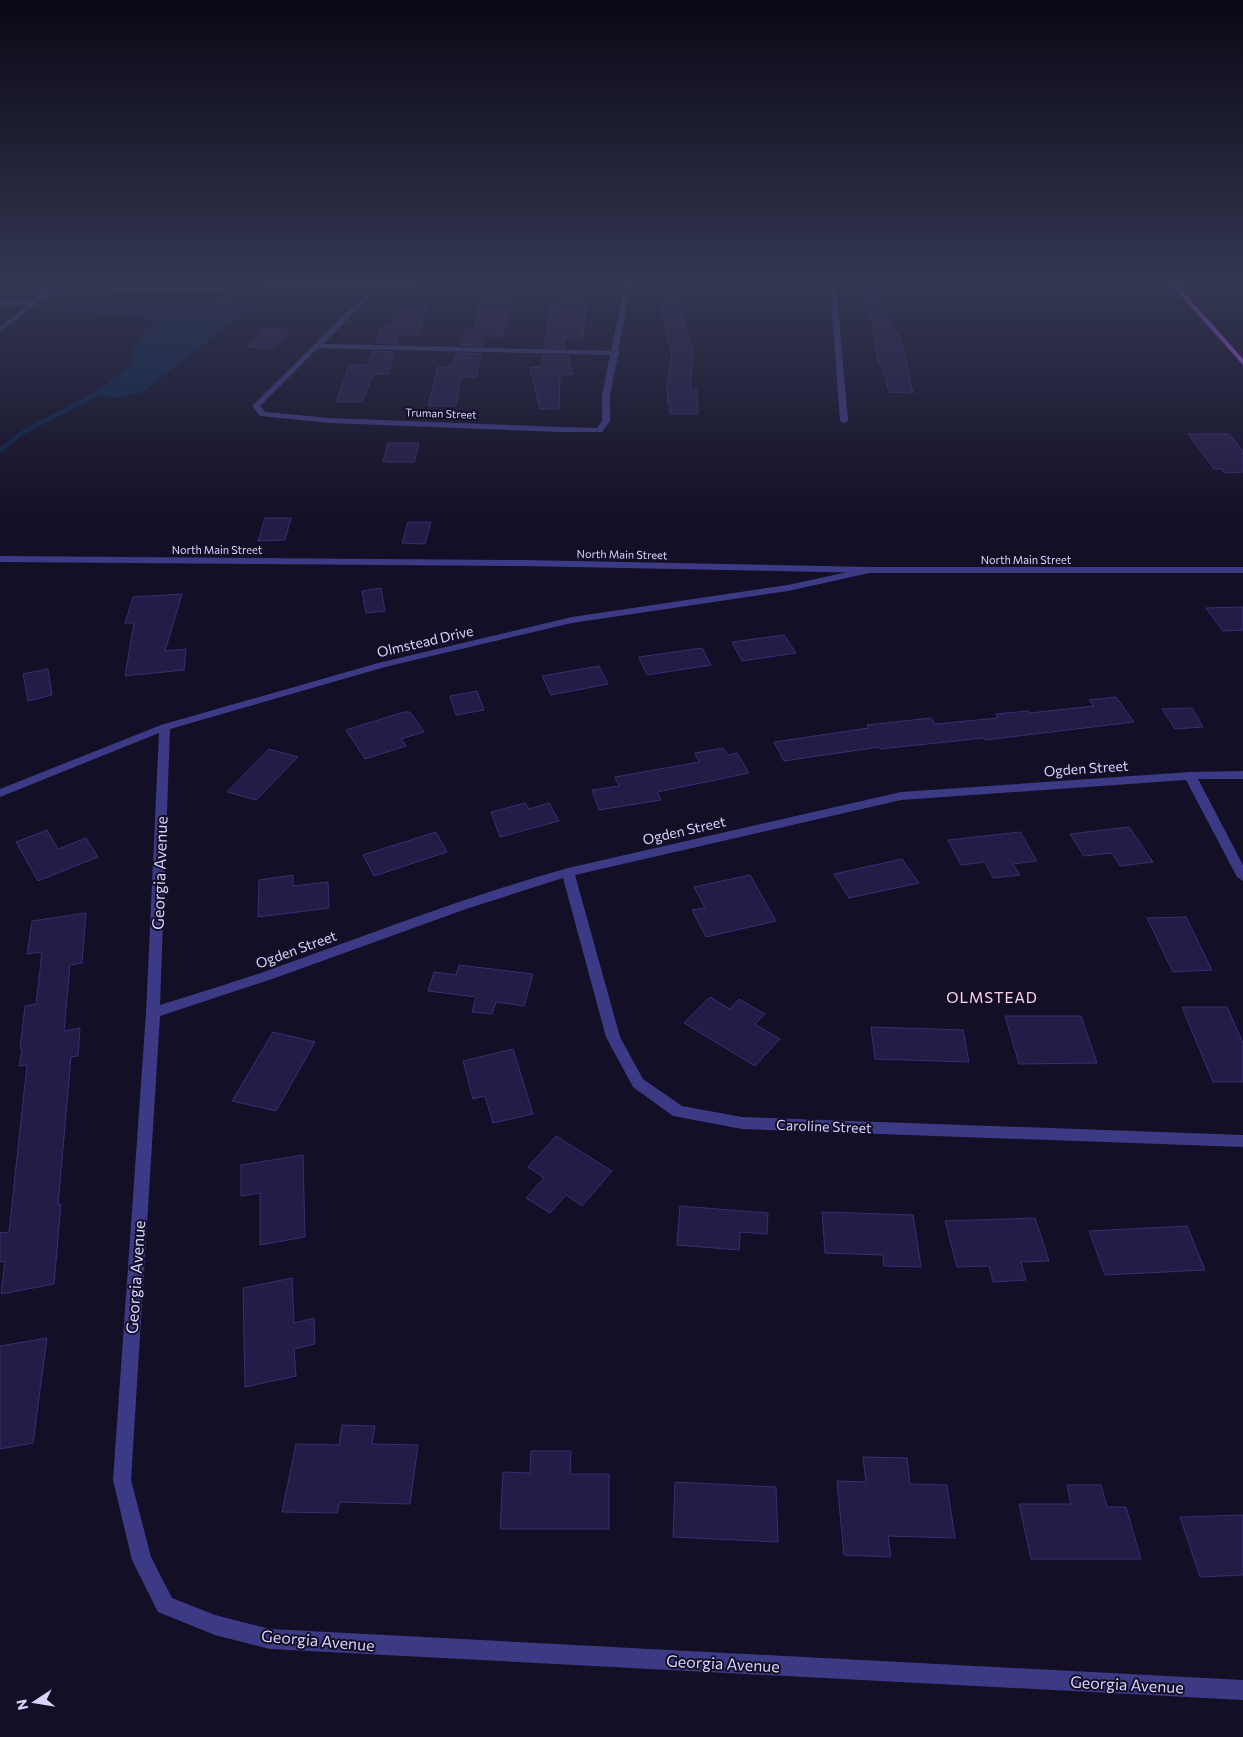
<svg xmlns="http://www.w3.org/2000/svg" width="1243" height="1737" viewBox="0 0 1243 1737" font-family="Commissioner,sans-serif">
<rect width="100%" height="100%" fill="#130f26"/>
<!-- water -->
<path fill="#0c2248" d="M75 300 138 302 240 301 252 306 143 392 115 398 94 395 95 390 107 383 133 363C125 347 142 337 153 327L151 320 136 315H109L60 309 55 306 61 302Z"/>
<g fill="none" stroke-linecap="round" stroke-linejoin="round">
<!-- stream -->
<g stroke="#0c2248" stroke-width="4.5">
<polyline points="247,284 255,280"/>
<polyline points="220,301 234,292"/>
<polyline points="0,450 22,433 94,395"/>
</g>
</g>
<!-- building -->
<g fill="#241b47" stroke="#3b2d73">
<polygon points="869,286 873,286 902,344 913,393 889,392 882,365 879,365 873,326 860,290"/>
<polygon points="678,298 693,354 690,390 697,390 698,414 670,414 670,405 668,405 667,386 672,354 659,303"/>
<polygon points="552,299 556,315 557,301 586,301 583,338 563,338 565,348 544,348"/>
<polygon points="479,301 513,301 502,336 484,336 482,346 460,345 467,328 475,328"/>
<polygon points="428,302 418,335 398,335 396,344 376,343 382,327 391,327 397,303"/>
<polygon points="265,328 290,330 273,349 247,347"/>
<polygon points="373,351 394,352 388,374 373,374 362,402 336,402 349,365 367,365"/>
<polygon points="457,353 481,354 476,377 461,377 456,406 428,406 438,367 451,367"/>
<polygon points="543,355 568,356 573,374 560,375 559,409 540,409 530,368 541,367"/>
<polygon points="1188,434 1229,434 1243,451 1243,472 1224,473 1222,469 1214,469"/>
<polygon points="388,443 419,443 414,462 383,462"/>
<polygon points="265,518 291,518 285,540 258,541"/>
<polygon points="408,522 431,522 425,544 402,543"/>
<polygon points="381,588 385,611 366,613 362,591"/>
<polygon points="182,594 165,651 186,649 184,670 125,676 134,623 125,623 133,597"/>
<polygon points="1243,607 1243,630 1223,631 1206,608"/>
<polygon points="784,635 796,653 742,661 732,642"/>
<polygon points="702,648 711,665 647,675 639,657"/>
<polygon points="599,666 608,684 551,695 542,676"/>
<polygon points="48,669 52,695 28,701 23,674"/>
<polygon points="477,691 484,710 456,715 450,696"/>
<polygon points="1116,697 1134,722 985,740 984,738 880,749 879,747 784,761 774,742 869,728 867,725 931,718 935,724 998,718 996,714 1028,711 1030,713 1094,706 1089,700"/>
<polygon points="1192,708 1203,727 1175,729 1162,709"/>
<polygon points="404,712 410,712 424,732 401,739 406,746 365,759 346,730"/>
<polygon points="723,748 728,755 737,753 749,773 657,792 661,800 599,810 592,790 619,786 615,777 699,762 695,753"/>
<polygon points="269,749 298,757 256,800 227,792"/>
<polygon points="525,803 529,809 549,803 559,821 500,837 491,812"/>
<polygon points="1129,827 1153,862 1120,866 1112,853 1084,856 1070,834"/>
<polygon points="47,830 58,849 86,838 98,857 38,881 16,842"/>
<polygon points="436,832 447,852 374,876 363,855"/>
<polygon points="1020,832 1037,861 1013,864 1020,875 993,878 985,862 961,865 948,840"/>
<polygon points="902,859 919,883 849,898 834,874"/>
<polygon points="293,875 293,886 328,882 329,908 258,917 259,880"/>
<polygon points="750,875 776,921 706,937 692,910 705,908 694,887"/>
<polygon points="86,913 82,963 70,965 64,1031 80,1028 78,1056 71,1057 58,1205 61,1204 54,1284 1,1294 5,1261 0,1262 0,1233 9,1232 27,1065 19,1066 22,1049 20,1049 25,1006 36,1004 42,952 27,954 32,921"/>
<polygon points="1186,917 1212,970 1173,972 1147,918"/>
<polygon points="459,965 533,974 524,1006 496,1002 492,1014 472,1012 476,997 428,991 434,972 456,975"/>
<polygon points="710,997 730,1009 739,999 765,1014 755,1024 780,1039 755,1066 684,1023"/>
<polygon points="1182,1007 1227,1007 1243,1043 1243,1082 1213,1082"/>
<polygon points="1005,1016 1081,1016 1097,1063 1019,1064"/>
<polygon points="871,1027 963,1030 969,1062 875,1059"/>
<polygon points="273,1032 315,1042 276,1111 232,1101"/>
<polygon points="513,1049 533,1114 493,1123 485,1096 473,1099 463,1061"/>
<polygon points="556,1136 612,1171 582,1206 566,1195 550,1213 526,1198 544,1178 528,1167"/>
<polygon points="303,1155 305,1237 260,1245 260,1193 241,1196 241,1165"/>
<polygon points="680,1206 768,1213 767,1234 740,1232 739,1250 677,1245"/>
<polygon points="822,1212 913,1215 921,1267 884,1266 883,1255 825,1253"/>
<polygon points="1035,1218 1049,1261 1021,1262 1026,1280 993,1282 989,1266 957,1267 945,1221"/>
<polygon points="1187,1226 1205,1270 1105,1275 1089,1231"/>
<polygon points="292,1278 294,1323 314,1318 315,1344 294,1349 296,1376 245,1387 243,1288"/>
<polygon points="47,1338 33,1443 0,1449 0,1346"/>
<polygon points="342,1425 375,1426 372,1444 418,1445 410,1504 340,1502 337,1513 282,1512 296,1444 339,1445"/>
<polygon points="531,1451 571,1451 570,1474 609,1474 609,1529 500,1529 503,1472 530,1473"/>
<polygon points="863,1457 907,1458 910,1484 947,1485 955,1538 888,1536 891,1557 844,1555 837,1481 866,1482"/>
<polygon points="675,1482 776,1487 778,1542 673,1537"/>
<polygon points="1067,1485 1101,1485 1107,1507 1126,1507 1141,1559 1031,1559 1019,1504 1071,1504"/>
<polygon points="1243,1515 1243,1575 1200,1577 1180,1517"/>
</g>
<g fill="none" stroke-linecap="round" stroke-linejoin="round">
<!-- minor -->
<g fill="#3d3a85" fill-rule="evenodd">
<polygon points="61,280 68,280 47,294 0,294 0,290 46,290"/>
<path d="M628 281 631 283 618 351 620 353 618 355 610 395V421L602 432H560L330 423 260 416 252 406 375 285 380 286 323 344 611 351 625 283ZM318 348 610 355 602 395V421L597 428 560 427 330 418 265 412 260 406Z"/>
<polygon points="833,281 836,283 848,421 844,423 840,421 830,283"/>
<polygon points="0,301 34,301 37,303 34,305 0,305"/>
<path d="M871 567 874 568V572L788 591 572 623 385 667 170 729 160 1005C201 992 243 980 283 965 378 931 471 895 568 868L901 792 1190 772 1243 771V779H1198L1243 865V881L1237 877 1186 780 901 800 575 875 620 1037 643 1079 682 1106 742 1117 1243 1135V1147L742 1129 673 1116 633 1087 606 1037 563 878 466 909 275 978 160 1016 131 1480 151 1557 172 1598 215 1615 270 1629 1243 1680V1700L270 1649 215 1635 158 1612 132 1560 113 1480 146 1013 159 733 0 797V789L161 725 378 663 572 617 788 585Z"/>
</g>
<!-- tertiary -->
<g fill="#3d3a85" fill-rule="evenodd">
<polygon points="1243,280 1243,284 527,285 49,294 0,332 0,327 47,290 527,281"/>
<polygon points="0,556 522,560 871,567 1243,567 1243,573 871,573 522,566 0,562"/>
</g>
<!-- primary -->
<polygon fill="#c25bff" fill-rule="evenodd" points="1167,280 1173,280 1243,359 1243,365"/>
</g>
<!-- sky -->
<linearGradient id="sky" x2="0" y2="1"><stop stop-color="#0a0815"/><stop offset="0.54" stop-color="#333752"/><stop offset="1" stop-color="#333752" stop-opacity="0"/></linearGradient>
<rect width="1243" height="523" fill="url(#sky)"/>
<g text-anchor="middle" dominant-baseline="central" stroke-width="4" stroke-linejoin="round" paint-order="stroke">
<!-- far-street labels -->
<g font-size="11" fill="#d9d4ff" stroke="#130f26">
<text transform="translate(441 413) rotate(2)">Truman Street</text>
<text x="217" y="549">North Main Street</text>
<text transform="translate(622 554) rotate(1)">North Main Street</text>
<text x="1026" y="559">North Main Street</text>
</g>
<!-- street labels -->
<g font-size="14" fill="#d9d4ff" stroke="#130f26">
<text transform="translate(425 641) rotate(-13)">Olmstead Drive</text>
<text transform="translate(1086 768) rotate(-4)">Ogden Street</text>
<text transform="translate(684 830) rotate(-13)">Ogden Street</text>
<text transform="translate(296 949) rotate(-20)">Ogden Street</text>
<text transform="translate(824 1126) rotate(2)">Caroline Street</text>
</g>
<!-- neighbourhood labels -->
<g font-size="15" letter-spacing="1" fill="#ffd6f0" stroke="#130f26">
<text x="992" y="997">OLMSTEAD</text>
</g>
<!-- near-street labels -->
<g font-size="16" fill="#d9d4ff" stroke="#130f26">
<text transform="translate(159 873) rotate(-88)">Georgia Avenue</text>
<text transform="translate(135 1277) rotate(-86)">Georgia Avenue</text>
<text transform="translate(318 1640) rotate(5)">Georgia Avenue</text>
<text transform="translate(723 1663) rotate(3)">Georgia Avenue</text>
<text transform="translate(1127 1684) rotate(3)">Georgia Avenue</text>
</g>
</g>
<!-- north arrow -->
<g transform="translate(35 1702) rotate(258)" stroke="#130f26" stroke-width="4" paint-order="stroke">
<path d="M0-4L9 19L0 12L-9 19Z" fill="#d9d4ff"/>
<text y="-8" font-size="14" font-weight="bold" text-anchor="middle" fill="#d9d4ff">N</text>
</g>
</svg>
